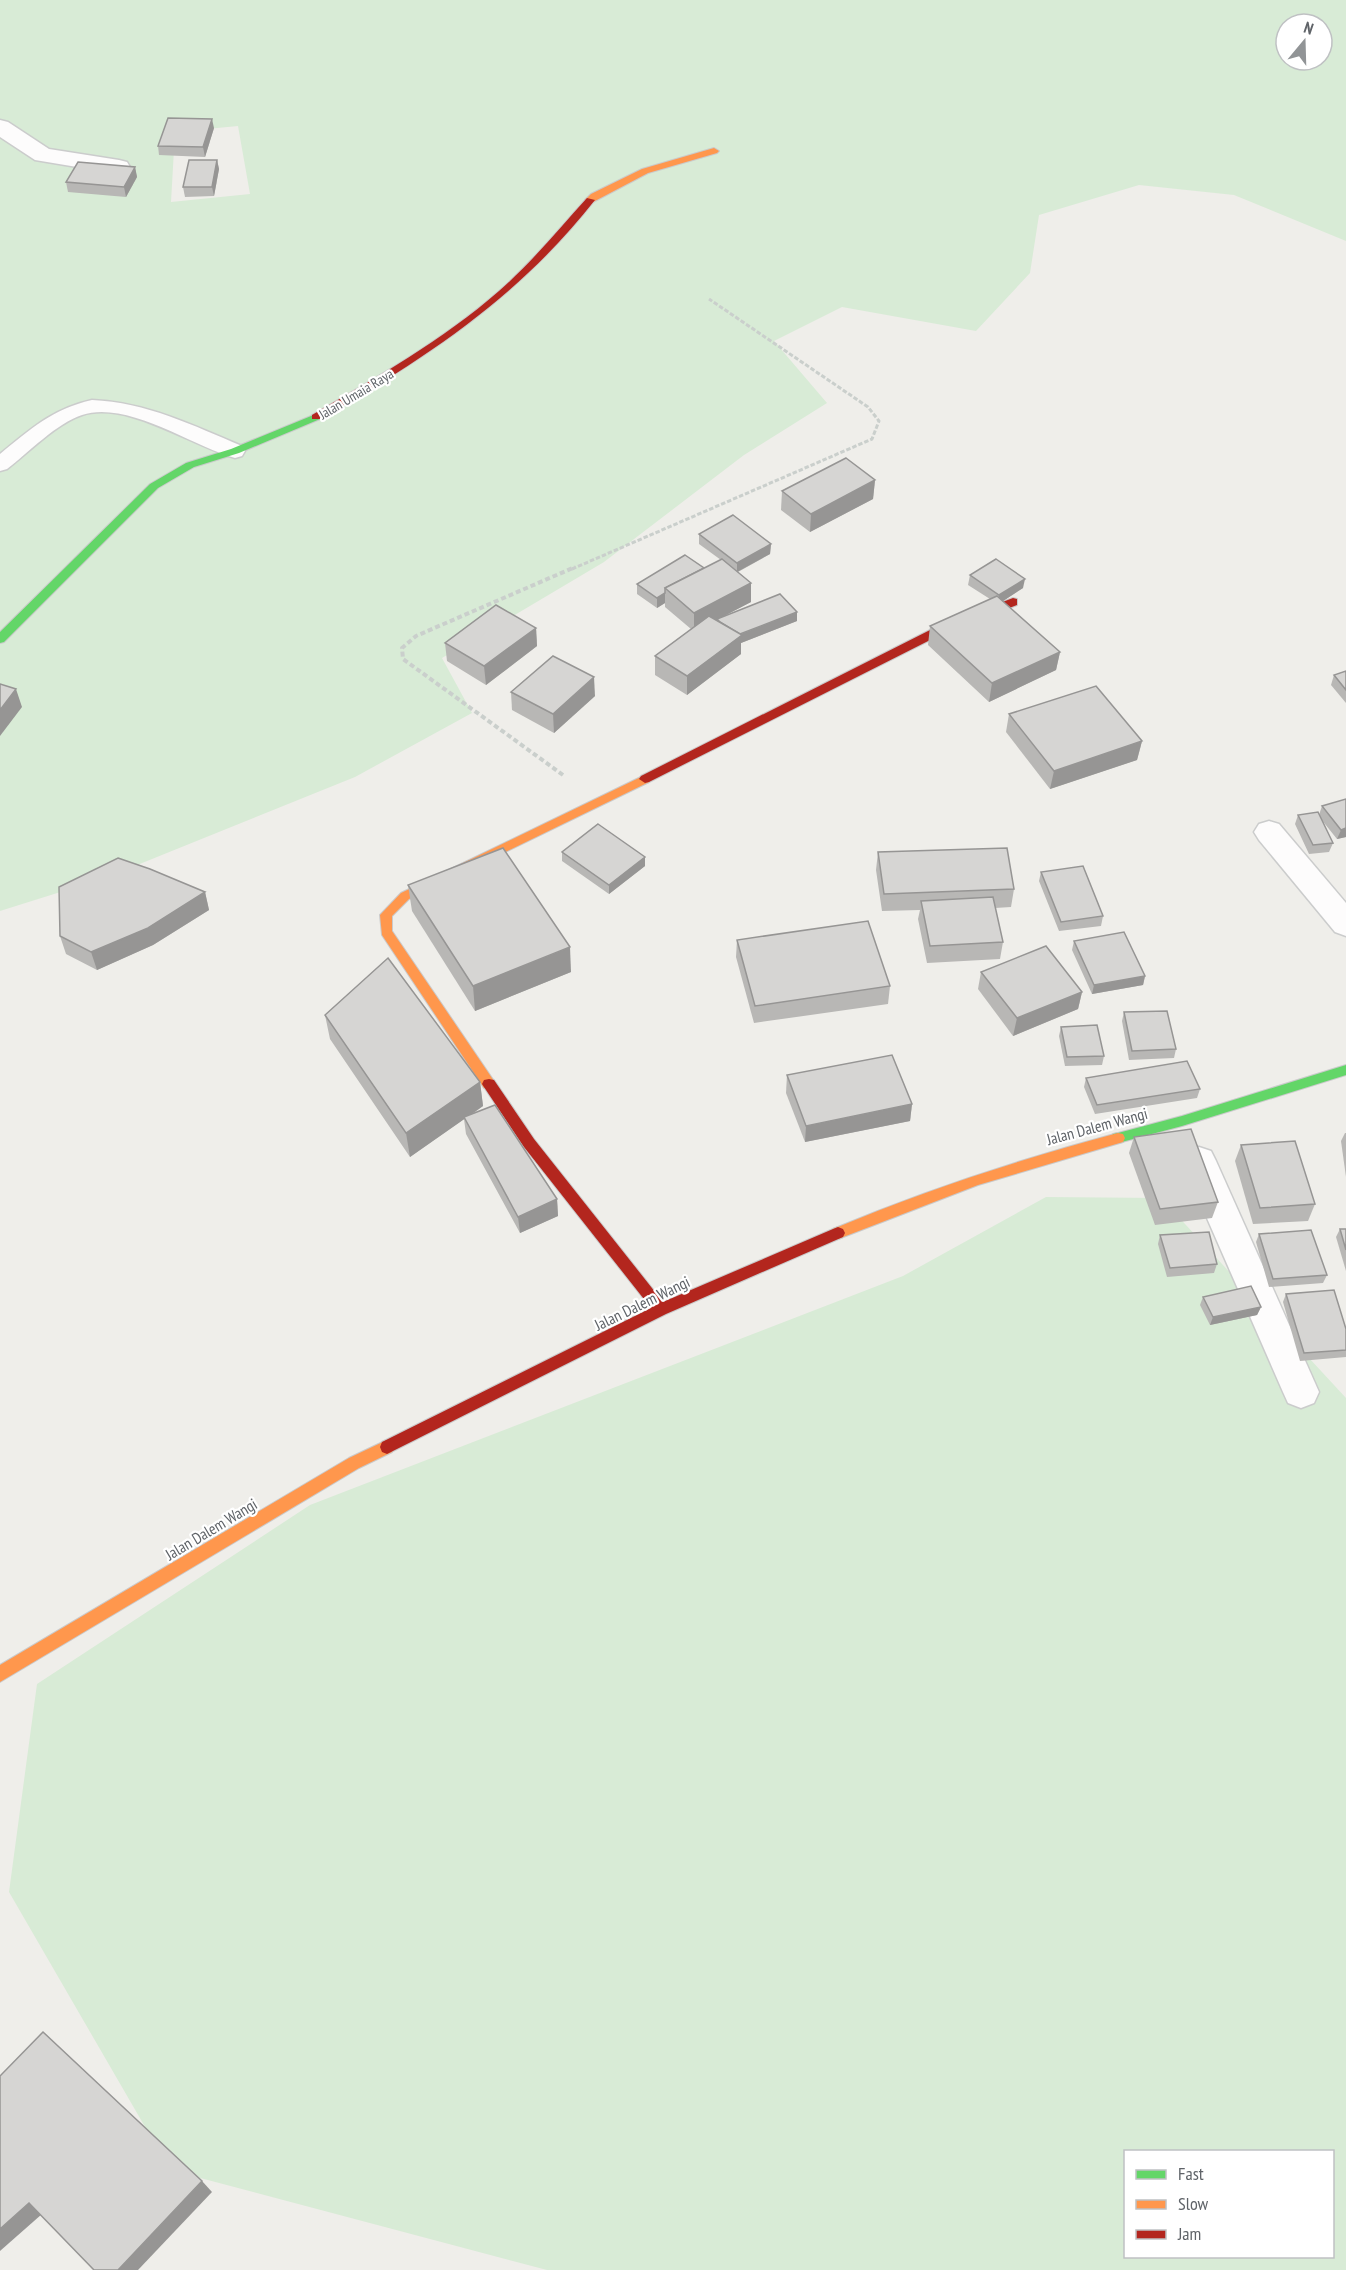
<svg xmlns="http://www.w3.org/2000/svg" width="1346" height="2270" viewBox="0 0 1346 2270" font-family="'PT Sans Narrow',sans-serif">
<rect width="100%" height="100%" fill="#efeeea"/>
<!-- green -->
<g fill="#d8ebd6" fill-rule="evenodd">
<path d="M0 0H1346V241L1234 195 1139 185 1039 215 1030 273 976 331 842 307 774 341 827 403 744 455 604 562 442 658 472 713 355 777 105 878 0 911ZM1286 24H1322V60H1286ZM238 126 250 194 171 202 175 132Z"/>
<path d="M1046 1197 1161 1198 1346 1398V2270H547L170 2170 9 1892 37 1684 310 1505 903 1276ZM1126 2152H1332V2256H1126Z"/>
</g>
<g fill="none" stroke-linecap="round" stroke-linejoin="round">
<!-- lane casing -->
<g stroke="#cbcccc" stroke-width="3">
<path id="lane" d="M92 400C146 402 194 426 242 446L245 451 242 456 235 458C192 446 127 400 82 415 57 423 29 452 7 469L0 471V454C31 429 52 409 92 400Z"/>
</g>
<!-- street casing -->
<g stroke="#cbcccc" stroke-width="3">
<g id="street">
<polygon points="0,120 8,122 49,149 119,160 127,162 130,167 127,172 119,174 35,160 0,137"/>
<polygon points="1269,821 1279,824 1346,903 1346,936 1335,932 1259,840 1254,832 1259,824"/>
<polygon points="1199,1147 1211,1151 1216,1161 1319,1392 1314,1403 1301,1408 1288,1403 1283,1392 1182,1161 1187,1151"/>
</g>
</g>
<!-- fast casing -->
<g stroke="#cacacb" stroke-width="2">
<g id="fast">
<polygon points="316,414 321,417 320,419 239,453 194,467 158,488 4,642 0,643 0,632 150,484 186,463 231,449"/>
<polygon points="1346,1065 1346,1075 1182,1126 1118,1143 1113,1142 1111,1138 1113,1134 1118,1133 1182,1116"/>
</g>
</g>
<!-- slow casing -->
<g stroke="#cacacb" stroke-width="2">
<g id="slow">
<polygon points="714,148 719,151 717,153 648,173 593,202 585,200 591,194 642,169"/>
<polygon points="645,775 651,779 649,782 409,899 392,916 392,931 496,1084 494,1088 484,1088 382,935 380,915 401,893"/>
<path d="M1118 1133 1123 1134 1125 1138 1123 1142 978 1185 838 1239 833 1237 831 1233 833 1229C926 1190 1021 1159 1118 1133Z"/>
<polygon points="387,1440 392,1442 394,1447 392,1452 359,1468 0,1682 0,1665 349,1458"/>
</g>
</g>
<!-- jam casing -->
<g stroke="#cacacb" stroke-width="2">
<g id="jam">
<path d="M587 198 595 200C518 298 426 358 320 419H312V415C376 378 443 340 499 291 531 263 558 230 587 198Z"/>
<polygon points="1013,598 1017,599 1017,605 942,634 649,782 645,783 639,779 641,776 934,628"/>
<polygon points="489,1079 494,1080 534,1139 663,1302 833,1229 838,1227 843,1229 845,1233 843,1237 666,1314 387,1454 382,1452 380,1447 382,1442 651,1308 524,1147 482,1084 484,1080"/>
</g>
</g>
<!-- path-far1 -->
<polyline stroke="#cacfcc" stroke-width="3" stroke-dasharray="4.5 2" stroke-linecap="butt" points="572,569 872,439 879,421 868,407 709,299"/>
<!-- path -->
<polyline stroke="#cacfcc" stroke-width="4" stroke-dasharray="5 3" stroke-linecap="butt" points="563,775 403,659 402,648 416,636 575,567"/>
<!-- lane -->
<use href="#lane" fill="#fdfcfc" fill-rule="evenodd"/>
<!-- street -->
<use href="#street" fill="#fdfcfc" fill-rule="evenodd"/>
<!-- fast -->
<use href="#fast" fill="#63d668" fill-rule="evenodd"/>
<!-- slow -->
<use href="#slow" fill="#ff974d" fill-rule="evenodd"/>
<!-- jam -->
<use href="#jam" fill="#b3261e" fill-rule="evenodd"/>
</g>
<!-- wall -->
<g fill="#b8b7b5">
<polygon points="214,128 205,157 159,155 158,146"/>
<polygon points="217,160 219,169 214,196 185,197 183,187"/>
<polygon points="135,167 137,177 126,197 68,192 66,182"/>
<polygon points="875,480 873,499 810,532 781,510 782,491"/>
<polygon points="699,534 771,544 770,554 738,572 751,583 751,602 725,615 797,612 797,621 741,643 741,654 687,695 655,675 655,656 691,629 665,607 665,603 657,608 637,594 637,584 704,568 721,560 699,544"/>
<polygon points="970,575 1023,588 1003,601 1060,652 1056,670 989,702 928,645 930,626 990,599 968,585"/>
<polygon points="536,628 537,646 486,685 447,661 445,643"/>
<polygon points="1346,671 1346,703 1331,685 1334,675"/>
<polygon points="511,692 595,696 554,733 512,710"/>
<polygon points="1009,714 1142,741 1137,760 1050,789 1006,732"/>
<polygon points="1346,799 1346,837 1337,839 1321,819 1333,843 1329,852 1309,854 1295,824 1298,815 1319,815 1322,806"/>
<polygon points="562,852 645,857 645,866 609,894 562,861"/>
<polygon points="878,852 1014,889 1011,907 995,908 1003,942 1000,959 927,963 918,919 920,910 882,911 876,870"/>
<polygon points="1041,872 1103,916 1101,926 1059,931 1039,881"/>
<polygon points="408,885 571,972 475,1011 412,911"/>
<polygon points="205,892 209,910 153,945 97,970 66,954 60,936"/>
<polygon points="737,940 890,986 888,1004 754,1023 736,957"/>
<polygon points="1074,941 1145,976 1143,985 1092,994 1072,950"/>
<polygon points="981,972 1082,992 1078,1009 1013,1036 978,989"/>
<polygon points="1124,1012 1176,1049 1174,1058 1129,1060 1122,1021"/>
<polygon points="325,1015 480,1082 483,1106 471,1115 557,1199 558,1216 520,1233 466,1134 464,1119 410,1157 330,1039"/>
<polygon points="1061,1027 1104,1056 1102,1065 1065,1066 1059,1036"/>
<polygon points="787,1075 912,1104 910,1121 805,1142 786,1093"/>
<polygon points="1086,1078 1200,1089 1197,1098 1095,1114 1084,1087"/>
<polygon points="1345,1133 1346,1133 1346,1177 1341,1141"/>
<polygon points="1134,1137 1218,1202 1212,1218 1155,1225 1129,1153"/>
<polygon points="1241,1145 1315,1204 1308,1221 1253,1224 1235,1161"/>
<polygon points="1340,1229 1346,1229 1346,1271 1336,1237"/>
<polygon points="1259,1234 1327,1275 1323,1283 1269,1287 1256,1242"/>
<polygon points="1160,1235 1217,1264 1214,1273 1167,1277 1158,1244"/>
<polygon points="1286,1294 1346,1329 1346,1357 1300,1361 1283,1302"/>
<polygon points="1203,1297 1261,1307 1257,1315 1210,1325 1200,1305"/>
</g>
<!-- shaded-wall -->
<g fill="#969594">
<polygon points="212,119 214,128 205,157 203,147"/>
<polygon points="217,160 219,169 214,196 212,187"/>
<polygon points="135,167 137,177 126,197 124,187"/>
<polygon points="875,480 873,499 810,532 811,514"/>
<polygon points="771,544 770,554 737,572 737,563"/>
<polygon points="1025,579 1023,588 997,605 999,595"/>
<polygon points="751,583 751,602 694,632 694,613"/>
<polygon points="665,593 665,603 657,608 657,598"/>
<polygon points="797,612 797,621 741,643 741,654 687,695 687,676 733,637"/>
<polygon points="536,628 537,646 486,685 484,666"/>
<polygon points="1060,652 1056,670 989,702 992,683"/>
<polygon points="594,677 595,696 554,733 553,714"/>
<polygon points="16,689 22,707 0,736 0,710"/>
<polygon points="1142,741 1137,760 1050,789 1054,771"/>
<polygon points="1346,828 1346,837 1337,839 1341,830"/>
<polygon points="645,857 645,866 609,894 609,885"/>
<polygon points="205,892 209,910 153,945 97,970 91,952"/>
<polygon points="570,947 571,972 475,1011 473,986"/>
<polygon points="1145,976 1143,985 1092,994 1094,985"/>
<polygon points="1082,992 1078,1009 1013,1036 1017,1018"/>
<polygon points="480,1082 483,1106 410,1157 406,1133"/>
<polygon points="912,1104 910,1121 805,1142 806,1126"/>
<polygon points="557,1199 558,1216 520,1233 518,1217"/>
<polygon points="1261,1307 1257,1315 1210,1325 1213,1317"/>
<polygon points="202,2181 212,2192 138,2270 118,2270"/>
<polygon points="29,2203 42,2214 0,2251 0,2229"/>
</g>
<!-- building -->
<g fill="#d6d5d3" stroke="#969594" stroke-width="1.5">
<polygon points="168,118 212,119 203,147 158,146"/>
<polygon points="189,160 217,160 212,187 183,187"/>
<polygon points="78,162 135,167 124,187 66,182"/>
<polygon points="846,458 875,480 811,514 782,491"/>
<polygon points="733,515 771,544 737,563 699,534"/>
<polygon points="685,555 704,568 665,588 665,593 657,598 637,584"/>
<polygon points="722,559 751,583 694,613 665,588"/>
<polygon points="996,559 1025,579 999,595 970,575"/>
<polygon points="780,594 797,612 740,634 720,622 717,619"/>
<polygon points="997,596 1060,652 992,683 930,626"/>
<polygon points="496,605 536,628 484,666 445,643"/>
<polygon points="709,616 742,635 687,676 655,656"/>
<polygon points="553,656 594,677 553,714 511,692"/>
<polygon points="1346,671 1346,690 1334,675"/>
<polygon points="0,684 16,689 0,710"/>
<polygon points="1096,686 1142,741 1054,771 1009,714"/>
<polygon points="1346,799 1346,828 1341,830 1322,806"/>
<polygon points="1318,812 1333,843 1313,845 1298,815"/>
<polygon points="598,824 645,857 609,885 562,852"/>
<polygon points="503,848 570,947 473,986 408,885"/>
<polygon points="1007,848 1014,889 884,894 878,852"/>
<polygon points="118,858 150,869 205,892 148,928 91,952 60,936 59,887"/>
<polygon points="1083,866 1103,916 1061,922 1041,872"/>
<polygon points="993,897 1003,942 930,946 921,901"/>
<polygon points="868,921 890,986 755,1006 737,940"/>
<polygon points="1124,932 1145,976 1094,985 1074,941"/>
<polygon points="1046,946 1082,992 1017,1018 981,972"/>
<polygon points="388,958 480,1082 406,1133 325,1015"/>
<polygon points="1167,1011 1176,1049 1132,1051 1124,1012"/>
<polygon points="1097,1025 1104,1056 1067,1057 1061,1027"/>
<polygon points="892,1055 912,1104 806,1126 787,1075"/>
<polygon points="1187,1061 1200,1089 1097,1105 1086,1078"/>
<polygon points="495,1105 557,1199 518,1217 464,1117"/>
<polygon points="1191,1129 1218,1202 1160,1209 1134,1137"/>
<polygon points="1295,1141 1315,1204 1260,1208 1241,1145"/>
<polygon points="1340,1229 1346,1229 1346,1250"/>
<polygon points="1311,1230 1327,1275 1273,1279 1259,1234"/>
<polygon points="1209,1232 1217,1264 1170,1268 1160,1235"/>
<polygon points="1251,1286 1261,1307 1213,1317 1203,1297"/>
<polygon points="1334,1290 1346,1329 1346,1350 1304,1353 1286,1294"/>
<polygon points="43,2032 202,2181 118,2270 94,2270 29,2203 0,2229 0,2076"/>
</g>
<g text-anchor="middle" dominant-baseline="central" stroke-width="4.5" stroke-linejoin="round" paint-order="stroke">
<!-- far-street labels -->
<g font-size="14" fill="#5f6368" stroke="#fff">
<text transform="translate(356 394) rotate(-31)">Jalan Umaia Raya</text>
</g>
<!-- street labels -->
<g font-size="16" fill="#5f6368" stroke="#fff">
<text transform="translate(1097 1126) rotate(-15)">Jalan Dalem Wangi</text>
<text transform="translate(642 1303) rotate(-26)">Jalan Dalem Wangi</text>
<text transform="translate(211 1529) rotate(-31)">Jalan Dalem Wangi</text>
</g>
</g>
<!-- legend -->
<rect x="1124" y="2150" width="210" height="108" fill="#ffffff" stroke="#bfc1c3" stroke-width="1.5"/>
<rect x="1136" y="2170" width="30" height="9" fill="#63d668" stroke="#bfc1c3" stroke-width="1.5"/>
<text x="1178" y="2180" font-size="18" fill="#5f6368">Fast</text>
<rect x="1136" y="2200" width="30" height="9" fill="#ff974d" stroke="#bfc1c3" stroke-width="1.5"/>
<text x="1178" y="2210" font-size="18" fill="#5f6368">Slow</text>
<rect x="1136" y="2230" width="30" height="9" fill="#b3261e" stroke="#bfc1c3" stroke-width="1.5"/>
<text x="1178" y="2240" font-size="18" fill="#5f6368">Jam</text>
<!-- north arrow -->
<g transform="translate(1304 42) rotate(19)"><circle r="28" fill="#ffffff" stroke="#bfc1c3" stroke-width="1.5"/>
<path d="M0-4.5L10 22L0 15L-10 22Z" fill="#919496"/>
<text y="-9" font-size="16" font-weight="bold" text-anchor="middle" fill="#5f6368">N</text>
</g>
</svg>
